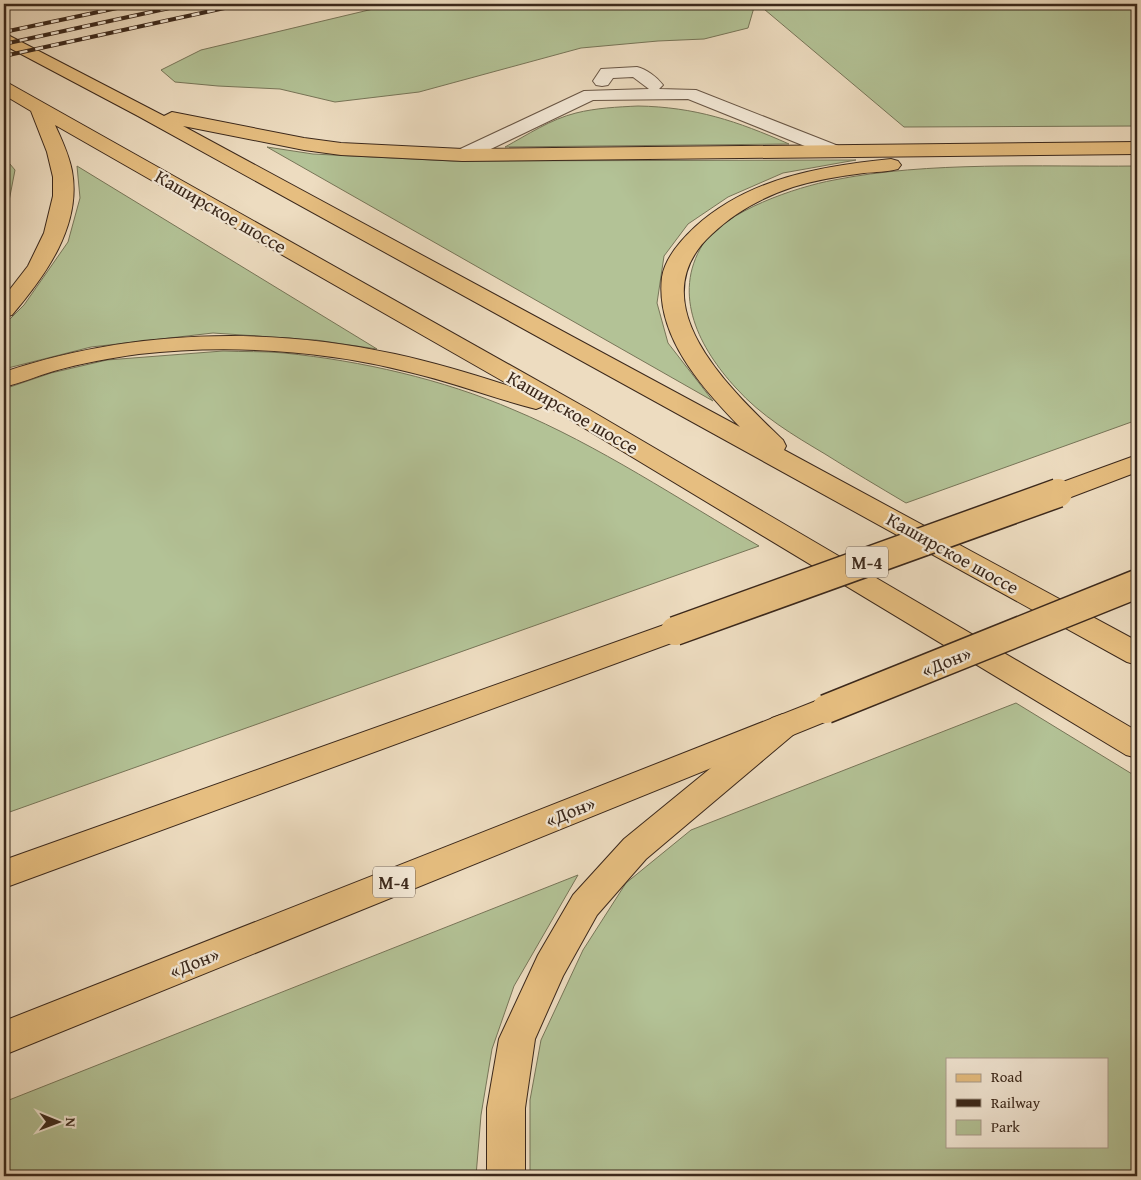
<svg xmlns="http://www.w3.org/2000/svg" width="1141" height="1180" viewBox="0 0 1141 1180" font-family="'Gentium Book Plus',serif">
<rect width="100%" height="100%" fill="#eddcc0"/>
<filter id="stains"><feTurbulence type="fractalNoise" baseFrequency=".004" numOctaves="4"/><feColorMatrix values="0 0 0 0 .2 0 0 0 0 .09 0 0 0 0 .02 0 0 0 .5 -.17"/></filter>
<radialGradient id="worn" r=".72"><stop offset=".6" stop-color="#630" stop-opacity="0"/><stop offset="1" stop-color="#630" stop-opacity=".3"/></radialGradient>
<!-- green -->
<g fill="#b3c296" stroke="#777558" fill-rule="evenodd">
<polygon points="394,4 755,4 748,28 704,39 658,41 581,48 419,92 335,102 280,89 218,86 175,82 161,70 201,50"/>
<polygon points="758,4 1137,4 1137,126 904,127"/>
<path d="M638 106C695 107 737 121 789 144L505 147C527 135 551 119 576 113 596 108 617 107 638 106Z"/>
<polygon points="267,147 313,154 453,161 856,160 783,173 728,197 688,224 664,256 657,303 668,343 713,401"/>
<polygon points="4,157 15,170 4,227"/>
<polygon points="77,166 377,349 316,340 213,333 91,347 4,369 4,325 24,305 68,242 80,198"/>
<path d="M1137 166V420L906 503C879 487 852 471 825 454 793 435 761 416 736 388 700 349 671 295 703 244 725 211 796 187 834 180 929 161 1039 167 1137 166Z"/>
<path d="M223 351C243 352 264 351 284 353 362 361 442 379 514 410 598 445 680 500 759 546L4 814V389L51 373 107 360Z"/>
<path d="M1016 703 1137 777V1176H530V1100L541 1040 583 950 626 883 691 830ZM947 1059H1107V1146H947Z"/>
<polygon points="578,875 514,986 492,1049 481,1115 476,1176 4,1176 4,1102"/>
</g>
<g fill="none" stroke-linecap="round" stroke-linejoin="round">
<!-- minor casing -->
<g stroke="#685544" stroke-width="2">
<path id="minor" d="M637 67C646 69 657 77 663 85L659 89 696 90 841 147 844 151 841 155 834 157 827 155 688 99 593 100 470 159 463 161 456 159 453 155 456 151 584 91 649 89 633 77 613 78 608 85 602 86 596 85 593 81 601 69Z"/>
</g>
<!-- major casing -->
<g stroke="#3b281b" stroke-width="2">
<g id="major">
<path d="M4 33 164 116 172 112 304 138 341 143 463 149 1137 142V154L463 161 341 155 304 150 183 126 740 427C702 388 655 336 662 277 665 258 681 240 695 227 749 178 821 166 891 159L898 161 901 165 898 169C887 172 875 172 864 173 840 176 816 180 793 187 763 197 735 212 712 234 636 303 732 391 783 440L786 446 784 450 1137 641V665L1127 662 138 116 4 45Z"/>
<path d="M4 83 10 84 588 409 1137 731V758L1126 755 546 405 536 409C493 398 452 382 409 372 323 350 228 344 139 354 111 358 82 363 54 371 37 376 21 383 4 387V372C130 330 266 326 395 354 436 363 476 375 515 388L55 125C62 140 69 155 72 171 82 226 45 276 12 315L4 317V297L28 266 44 233 53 196V177L47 152 31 111 4 95Z"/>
<polygon points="783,714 794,718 798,726 794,734 646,859 597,915 563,976 535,1039 525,1108 525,1176 487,1176 487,1108 499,1039 538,955 573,895 624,839 772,718"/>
</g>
</g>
<!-- highway casing -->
<g stroke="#3b281b" stroke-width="2">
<g id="highway">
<polygon points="1137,455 1137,472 1058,502 1049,499 1045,493 1049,487"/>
<polygon points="675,621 685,624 689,631 685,638 4,888 4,860"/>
<polygon points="826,697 837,701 841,709 837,717 4,1055 4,1021"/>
</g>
</g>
<!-- minor -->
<use href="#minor" fill="#f3e8d6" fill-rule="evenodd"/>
<!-- major -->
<use href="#major" fill="#e6be80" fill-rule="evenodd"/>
<!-- highway -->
<use href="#highway" fill="#e6be80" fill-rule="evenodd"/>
<!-- rail casing -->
<g stroke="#3b281b" stroke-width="4">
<g id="rail">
<polyline points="4,32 136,4"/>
<polyline points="4,44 188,4"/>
<polyline points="4,56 243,4"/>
</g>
</g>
<!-- rail -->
<use href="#rail" stroke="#f3e8d6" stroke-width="2.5" stroke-dasharray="8" stroke-linecap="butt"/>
<!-- highway-bridge casing -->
<g stroke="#3b281b" stroke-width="31" stroke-linecap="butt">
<g id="highway-bridge">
<polyline points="675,631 1058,493"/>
<polyline points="826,709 1137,584"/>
</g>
</g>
<!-- highway-bridge -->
<use href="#highway-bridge" stroke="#e6be80" stroke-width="28"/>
</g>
<g text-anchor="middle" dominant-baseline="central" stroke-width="4.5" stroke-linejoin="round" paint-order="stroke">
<!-- shield labels -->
<g fill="#f3e8d6" stroke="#726253" stroke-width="1">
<rect x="846" y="546.5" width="42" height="31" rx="4"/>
<rect x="373" y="866.5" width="42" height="31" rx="4"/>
</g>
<g font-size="18" font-weight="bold" fill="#3b281b">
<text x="867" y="562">М-4</text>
<text x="394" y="882">М-4</text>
</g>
<!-- street labels -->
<g font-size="19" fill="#3b281b" stroke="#f3e8d6">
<text transform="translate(221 211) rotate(30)">Каширское шоссе</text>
<text transform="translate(573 412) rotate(30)">Каширское шоссе</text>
<text transform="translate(953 553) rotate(29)">Каширское шоссе</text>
<text transform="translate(946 661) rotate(-22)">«Дон»</text>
<text transform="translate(570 811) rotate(-22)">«Дон»</text>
<text transform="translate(194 962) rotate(-22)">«Дон»</text>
</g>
</g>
<!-- margin -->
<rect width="1141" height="1180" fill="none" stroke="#eddcc0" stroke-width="20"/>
<rect x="5" y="5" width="1131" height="1170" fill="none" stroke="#3b281b" stroke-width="2.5"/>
<rect x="10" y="10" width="1121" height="1160" fill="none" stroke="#3b281b"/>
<!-- legend -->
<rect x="946" y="1058" width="162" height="90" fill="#f3e8d6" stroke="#a99b8b"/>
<rect x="956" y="1074" width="25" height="8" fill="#e6be80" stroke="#a99b8b"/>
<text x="991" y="1082" font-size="15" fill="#3b281b">Road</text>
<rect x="956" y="1099" width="25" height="8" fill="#3b281b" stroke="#a99b8b"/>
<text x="991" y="1108" font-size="15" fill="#3b281b">Railway</text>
<rect x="956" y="1120" width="25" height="15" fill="#b3c296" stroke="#a99b8b"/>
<text x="991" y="1132" font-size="15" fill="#3b281b">Park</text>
<!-- north arrow -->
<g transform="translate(58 1122) rotate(91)" stroke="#f3e8d6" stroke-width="4" paint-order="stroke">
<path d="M0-4L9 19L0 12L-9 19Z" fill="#3b281b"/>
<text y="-8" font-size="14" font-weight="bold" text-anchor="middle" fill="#3b281b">N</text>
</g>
<rect width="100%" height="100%" filter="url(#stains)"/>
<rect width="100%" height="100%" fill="url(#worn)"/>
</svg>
